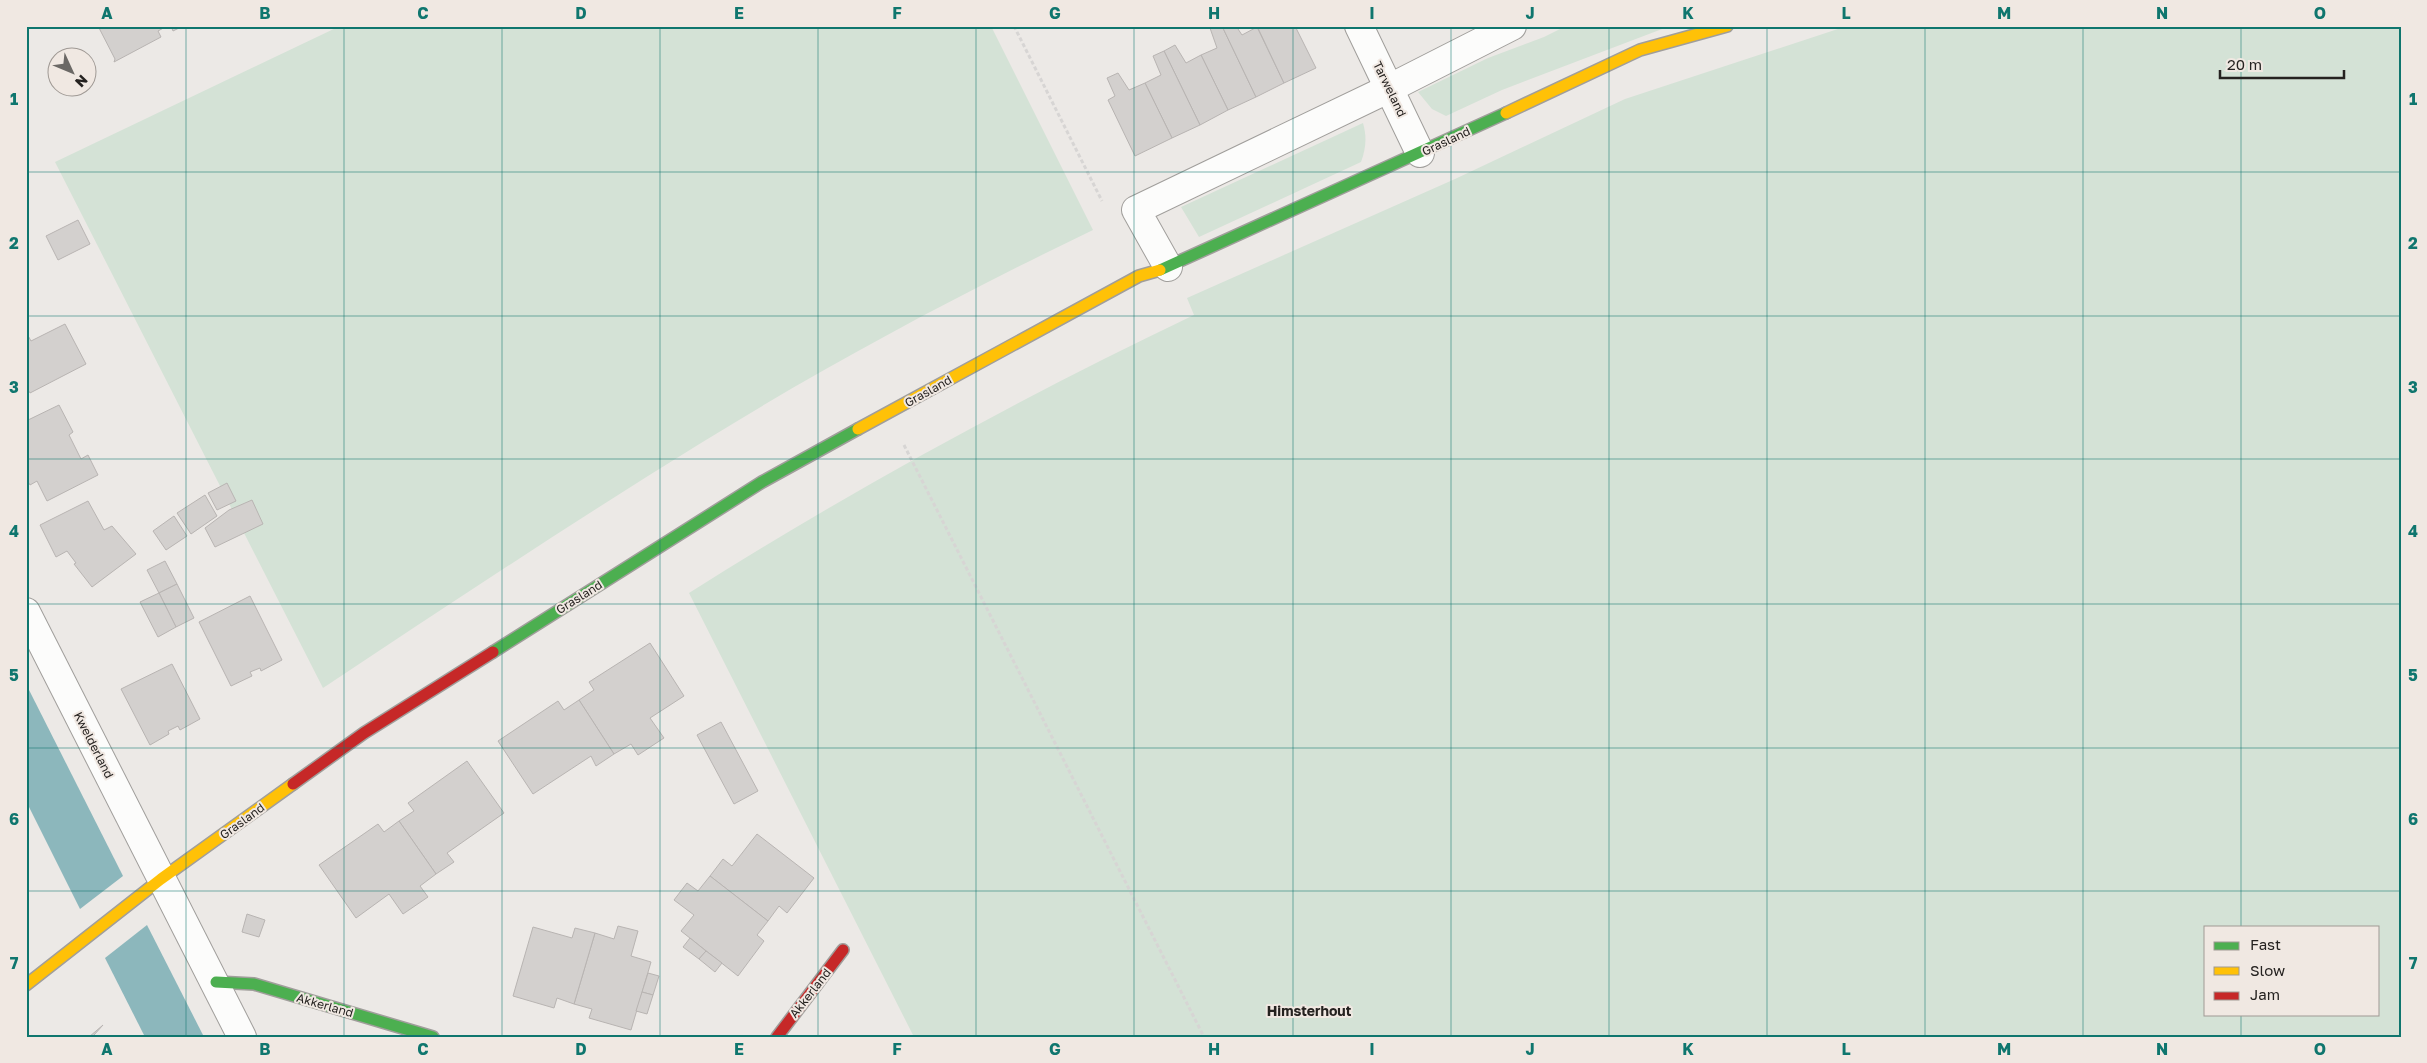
<svg xmlns="http://www.w3.org/2000/svg" width="2427" height="1063" viewBox="0 0 2427 1063" font-family="'Golos Text',sans-serif">
<rect width="100%" height="100%" fill="#ece9e6"/>
<!-- green -->
<g fill="#d4e2d6" fill-rule="evenodd">
<path d="M340 26H991L1093 230C960 294 827 365 701 443 573 522 448 605 323 688L55 162Z"/>
<polygon points="1566,26 1670,26 1502,90 1446,116 1432,109 1418,92 1488,58 1544,37"/>
<path d="M1847 26H2401V1037H914L689 593C852 490 1020 398 1194 315L1187 298 1455 179 1625 99ZM2206 927H2378V1014H2206Z"/>
<path d="M1363 123C1367 137 1366 148 1361 162L1199 237 1181 207Z"/>
</g>
<!-- water -->
<g fill="#8cb7bc">
<polygon points="26,684 123,876 80,909 26,801"/>
<polygon points="147,925 204,1037 145,1037 105,958"/>
</g>
<!-- building -->
<g fill="#d3d0ce" stroke="#b8b4b2">
<polygon points="98,26 167,26 158,31 161,37 114,62 115,59"/>
<polygon points="171,26 183,26 173,31"/>
<polygon points="1214,26 1222,26 1256,97 1228,110 1201,55 1217,48 1210,28"/>
<polygon points="1222,26 1236,26 1242,35 1257,27 1284,83 1256,97"/>
<polygon points="1257,26 1295,26 1316,68 1284,83"/>
<polygon points="1175,45 1186,63 1201,55 1228,110 1200,125 1164,51"/>
<polygon points="1164,51 1200,125 1172,138 1145,83 1161,75 1153,56"/>
<polygon points="1118,73 1129,90 1145,83 1172,138 1135,156 1108,100 1115,96 1107,78"/>
<polygon points="78,220 90,244 58,260 46,236"/>
<polygon points="65,324 86,364 30,393 26,386 26,332 31,341"/>
<polygon points="59,405 73,432 69,435 81,459 88,455 98,475 47,501 37,481 30,485 26,478 26,421"/>
<polygon points="227,483 236,501 217,510 208,493"/>
<polygon points="205,495 217,516 191,534 177,513"/>
<polygon points="252,500 263,524 215,547 205,528 229,510"/>
<polygon points="88,501 104,530 112,526 136,554 92,587 74,564 76,563 67,551 56,557 40,525"/>
<polygon points="174,516 187,536 166,550 153,531"/>
<polygon points="165,561 177,584 159,593 147,570"/>
<polygon points="177,584 194,618 176,627 159,593"/>
<polygon points="159,593 176,627 158,637 140,602"/>
<polygon points="250,596 282,660 261,671 260,668 250,672 252,676 231,686 199,622"/>
<polygon points="650,643 684,696 650,718 664,738 638,755 631,744 614,754 579,700 594,690 589,682"/>
<polygon points="172,664 200,719 180,730 178,726 168,731 169,734 150,745 121,689"/>
<polygon points="579,700 614,754 596,766 591,756 533,794 498,741 558,701 564,710"/>
<polygon points="721,722 758,791 734,804 697,735"/>
<polygon points="467,761 504,813 447,853 454,862 436,874 399,821 414,811 408,803"/>
<polygon points="399,821 436,874 420,886 428,897 403,914 389,894 356,918 319,865 378,824 384,832"/>
<polygon points="757,834 814,878 787,913 779,906 768,921 710,876 723,859 732,866"/>
<polygon points="710,876 768,921 757,935 764,941 738,976 681,931 694,915 674,900 687,883 698,891"/>
<polygon points="247,914 265,920 259,937 242,932"/>
<polygon points="618,926 638,931 631,956 651,962 631,1030 589,1018 592,1009 574,1004 595,933 614,939"/>
<polygon points="533,927 572,938 575,928 595,933 574,1004 557,998 554,1008 513,996"/>
<polygon points="690,938 706,951 699,959 683,947"/>
<polygon points="706,951 722,963 715,972 699,959"/>
<polygon points="648,973 659,976 653,995 642,992"/>
<polygon points="642,992 653,995 647,1014 636,1011"/>
<polygon points="103,1025 94,1035 95,1037 89,1037"/>
</g>
<g fill="none" stroke-linecap="round" stroke-linejoin="round">
<!-- street casing -->
<g stroke="#a09e9b" stroke-width="30">
<g id="street">
<polyline points="1359,26 1420,153"/>
<polyline points="1168,267 1136,210 1390,88 1512,26"/>
<polyline points="26,612 242,1037"/>
</g>
</g>
<!-- fast casing -->
<g stroke="#a09e9b" stroke-width="14">
<g id="fast">
<polyline points="1160,270 1506,113"/>
<polyline points="493,652 762,482 858,429"/>
<polyline points="216,982 254,984 433,1037"/>
</g>
</g>
<!-- slow casing -->
<g stroke="#a09e9b" stroke-width="14">
<g id="slow">
<polyline points="1506,113 1640,50 1727,26"/>
<polyline points="858,429 1139,276 1160,270"/>
<polyline points="26,985 161,879 293,784"/>
</g>
</g>
<!-- jam casing -->
<g stroke="#a09e9b" stroke-width="14">
<g id="jam">
<polyline points="293,784 364,733 493,652"/>
<polyline points="777,1037 843,950"/>
</g>
</g>
<!-- path -->
<g stroke="#d7d5d4" stroke-width="3" stroke-dasharray="4 2.5" stroke-linecap="butt">
<polyline points="1014,26 1102,201"/>
<polyline points="904,445 1204,1037"/>
</g>
<!-- street -->
<use href="#street" stroke="#fcfcfb" stroke-width="28"/>
<!-- fast -->
<use href="#fast" stroke="#4caf50" stroke-width="11"/>
<!-- slow -->
<use href="#slow" stroke="#ffc107" stroke-width="11"/>
<!-- jam -->
<use href="#jam" stroke="#c62828" stroke-width="11"/>
</g>
<!-- grid -->
<path fill="none" stroke="#0f766e" stroke-width="1" stroke-opacity="0.55" d="M186 26V1037M344 26V1037M502 26V1037M660 26V1037M818 26V1037M976 26V1037M1134 26V1037M1293 26V1037M1451 26V1037M1609 26V1037M1767 26V1037M1925 26V1037M2083 26V1037M2241 26V927M26 172H2401M26 316H2401M26 459H2401M26 604H2401M26 748H2401M26 891H2401M2241 1014V1037"/>
<g text-anchor="middle" dominant-baseline="central" stroke-width="4" stroke-linejoin="round" paint-order="stroke">
<!-- street labels -->
<g font-size="12" fill="#252220" stroke="#f0e8e2">
<text transform="translate(1390 89) rotate(64)">Tarweland</text>
<text transform="translate(1446 141) rotate(-25)">Grasland</text>
<text transform="translate(928 391) rotate(-29)">Grasland</text>
<text transform="translate(579 597) rotate(-32)">Grasland</text>
<text transform="translate(94 745) rotate(63)">Kwelderland</text>
<text transform="translate(242 821) rotate(-36)">Grasland</text>
<text transform="translate(810 993) rotate(-52)">Akkerland</text>
<text transform="translate(325 1005) rotate(16)">Akkerland</text>
</g>
<!-- neighbourhood labels -->
<g font-size="14" font-weight="bold" fill="#252220" stroke="#f0e8e2">
<text x="1309" y="1010">Himsterhout</text>
</g>
</g>
<!-- border -->
<rect width="2427" height="1063" fill="none" stroke="#f0e8e2" stroke-width="55"/>
<!-- legend -->
<rect x="2204" y="926" width="175" height="90" fill="#f0e8e2" stroke="#9f9994"/>
<rect x="2214" y="942" width="25" height="8" fill="#4caf50" stroke="#9f9994"/>
<text x="2250" y="950" font-size="15" fill="#252220">Fast</text>
<rect x="2214" y="967" width="25" height="8" fill="#ffc107" stroke="#9f9994"/>
<text x="2250" y="976" font-size="15" fill="#252220">Slow</text>
<rect x="2214" y="992" width="25" height="8" fill="#c62828" stroke="#9f9994"/>
<text x="2250" y="1000" font-size="15" fill="#252220">Jam</text>
<!-- north arrow -->
<g transform="translate(72 72) rotate(134)"><circle r="24" fill="#f0e8e2" stroke="#9f9994"/>
<path d="M0-4L9 19L0 12L-9 19Z" fill="#6b6865"/>
<text y="-8" font-size="14" font-weight="bold" text-anchor="middle" fill="#252220">N</text>
</g>
<!-- scale -->
<path d="M2220 70v8h124v-8" fill="none" stroke="#252220" stroke-width="2.5"/>
<text x="2227" y="70" font-size="15" fill="#252220" stroke="#f0e8e2" stroke-width="4" paint-order="stroke">20 m</text>
<rect x="28" y="28" width="2372" height="1008" fill="none" stroke="#0f766e" stroke-width="2"/>
<g font-size="16" text-anchor="middle" font-weight="bold" fill="#0f766e">
<text x="107" y="19">A</text>
<text x="265" y="19">B</text>
<text x="423" y="19">C</text>
<text x="581" y="19">D</text>
<text x="739" y="19">E</text>
<text x="897" y="19">F</text>
<text x="1055" y="19">G</text>
<text x="1214" y="19">H</text>
<text x="1372" y="19">I</text>
<text x="1530" y="19">J</text>
<text x="1688" y="19">K</text>
<text x="1846" y="19">L</text>
<text x="2004" y="19">M</text>
<text x="2162" y="19">N</text>
<text x="2320" y="19">O</text>
<text x="14" y="105">1</text>
<text x="2413" y="105">1</text>
<text x="14" y="249">2</text>
<text x="2413" y="249">2</text>
<text x="14" y="393">3</text>
<text x="2413" y="393">3</text>
<text x="14" y="537">4</text>
<text x="2413" y="537">4</text>
<text x="14" y="681">5</text>
<text x="2413" y="681">5</text>
<text x="14" y="825">6</text>
<text x="2413" y="825">6</text>
<text x="14" y="969">7</text>
<text x="2413" y="969">7</text>
<text x="107" y="1055">A</text>
<text x="265" y="1055">B</text>
<text x="423" y="1055">C</text>
<text x="581" y="1055">D</text>
<text x="739" y="1055">E</text>
<text x="897" y="1055">F</text>
<text x="1055" y="1055">G</text>
<text x="1214" y="1055">H</text>
<text x="1372" y="1055">I</text>
<text x="1530" y="1055">J</text>
<text x="1688" y="1055">K</text>
<text x="1846" y="1055">L</text>
<text x="2004" y="1055">M</text>
<text x="2162" y="1055">N</text>
<text x="2320" y="1055">O</text>
</g>
</svg>
